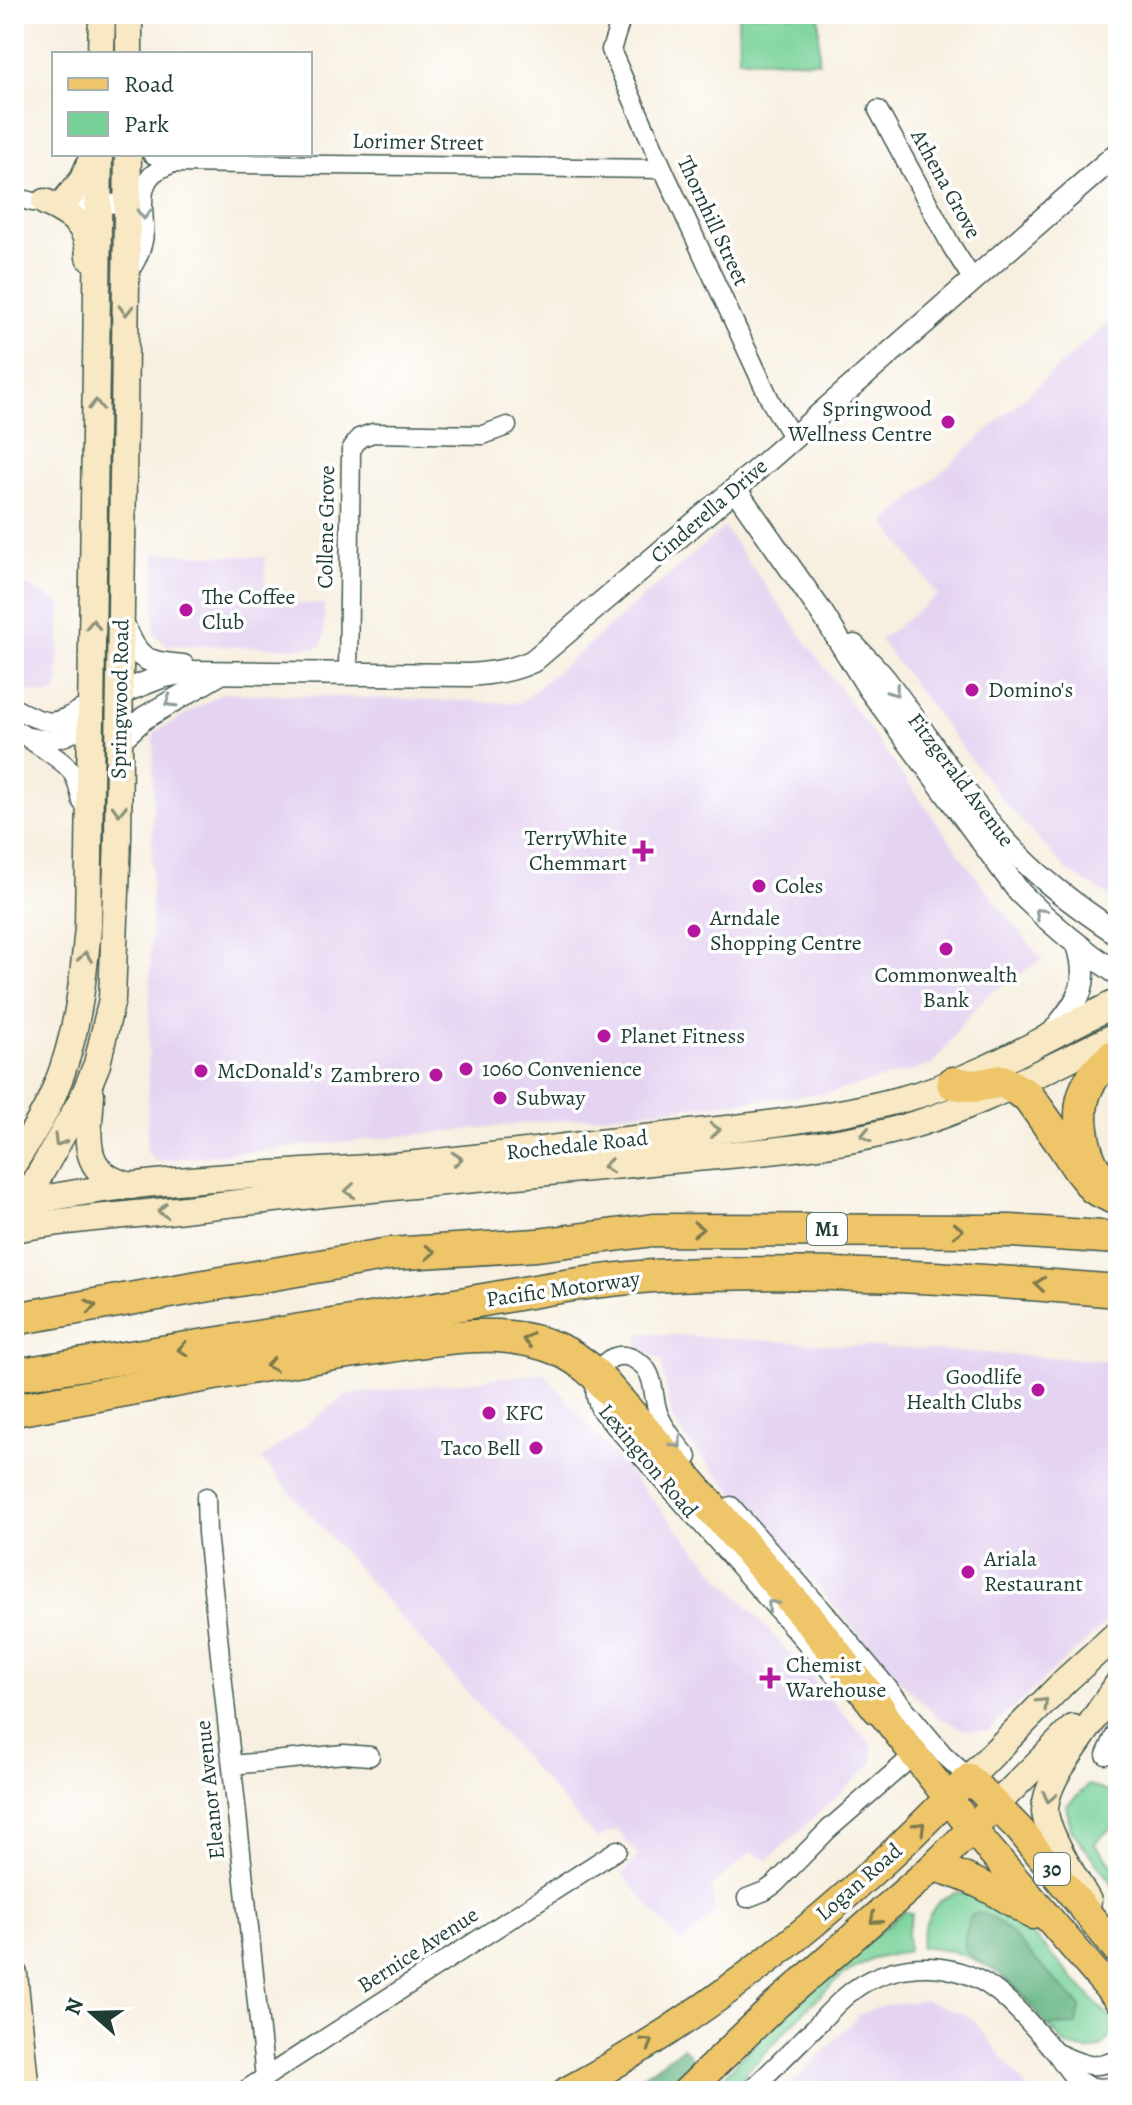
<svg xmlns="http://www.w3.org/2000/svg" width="1132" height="2105" viewBox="0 0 1132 2105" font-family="Alegreya,serif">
<rect width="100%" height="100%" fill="#fff"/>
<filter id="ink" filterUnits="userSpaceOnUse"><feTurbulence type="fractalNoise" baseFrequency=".0125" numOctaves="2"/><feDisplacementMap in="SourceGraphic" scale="16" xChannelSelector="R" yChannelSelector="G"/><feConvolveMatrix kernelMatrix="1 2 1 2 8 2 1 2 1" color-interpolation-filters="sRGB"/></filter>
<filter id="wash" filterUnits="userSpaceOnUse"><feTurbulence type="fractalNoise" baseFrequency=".006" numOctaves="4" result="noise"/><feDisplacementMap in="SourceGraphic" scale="32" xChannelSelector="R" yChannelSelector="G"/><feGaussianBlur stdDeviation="1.8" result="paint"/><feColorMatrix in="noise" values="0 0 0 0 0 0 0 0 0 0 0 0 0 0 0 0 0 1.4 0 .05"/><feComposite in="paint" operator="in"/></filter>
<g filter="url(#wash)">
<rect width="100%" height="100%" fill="#f7efdf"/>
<!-- built -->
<g fill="#e4d3f1">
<polygon points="1118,313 1118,901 1069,872 1003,801 880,640 938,595 885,523"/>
<polygon points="724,528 971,870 1042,960 989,994 965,1020 933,1065 828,1093 156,1161 147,1151 154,733 223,693 520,703"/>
<polygon points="155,553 265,557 265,603 324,604 324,639 320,646 315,648 166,645 155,635 154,628"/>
<polygon points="14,579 61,604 58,687 55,692 47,695 23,690 14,685"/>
<polygon points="638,1333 1118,1361 1118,1612 988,1731 965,1730 936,1716 895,1675 845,1619 773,1534 692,1447 672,1419 661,1360 640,1350"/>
<polygon points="544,1373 680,1532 872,1745 873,1763 768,1860 751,1852 712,1886 715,1913 681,1944 622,1874 638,1856 617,1830 595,1838 261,1459 346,1395"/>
<polygon points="924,2000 971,2017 1029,2091 785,2091 860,2014 884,2005"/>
</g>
<!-- green -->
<g fill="#76d198" stroke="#4a8766" stroke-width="2">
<polygon points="738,14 819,14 819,62 739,59"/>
<polygon points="1089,1785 1111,1793 1118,1810 1118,1821 1094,1844 1118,1871 1118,1892 1071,1829 1066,1806"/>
<path d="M956 1893H973L999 1905 1031 1933 1110 2018 1112 2028 1111 2036 1103 2046 1088 2051 1067 2046 1002 1975 973 1959 951 1951 920 1947C923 1925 932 1899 956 1893Z"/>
<polygon points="904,1911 912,1914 907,1934 908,1951 873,1959 844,1974 811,2004 729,2091 710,2091 770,2026"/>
</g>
<!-- forest -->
<g fill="#60b380" stroke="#40785a" stroke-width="2">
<path d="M983 1913 1001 1924 1081 2007 1075 2025 1047 2026C1034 2008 1019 1987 1000 1974 987 1965 974 1960 964 1949L966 1929 971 1915Z"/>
<polygon points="684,2047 695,2062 667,2091 621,2091"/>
</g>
</g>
<g filter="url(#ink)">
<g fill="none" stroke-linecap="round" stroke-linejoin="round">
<!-- minor casing -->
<g stroke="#3f584e" stroke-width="21">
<g id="minor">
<polyline points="621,19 611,50 663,169 771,402 793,438"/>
<polyline points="878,110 952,247 973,280"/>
<polyline points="152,154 173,163 663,169"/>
<polyline points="14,197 33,202 127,204"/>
<path d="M128 274C136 261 143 249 144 233 145 216 138 191 151 176 156 170 165 167 173 163"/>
<polyline points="348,673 351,450 359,438 373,433 483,435 507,426"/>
<path d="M14 708C53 729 55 724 92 703"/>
<path d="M14 729C24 735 32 741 41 747 69 767 75 767 82 802"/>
<path d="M29 737C57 743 72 737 92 718"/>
<path d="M688 1457C677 1444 666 1431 659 1415 652 1399 656 1374 640 1363 608 1339 584 1381 601 1410L834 1674"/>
<polyline points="206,1497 207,1533 265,2078"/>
<polyline points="731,1506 832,1621 943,1754 969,1778"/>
<polyline points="1106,1755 1118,1729"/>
<polyline points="232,1765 344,1754 370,1756"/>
<polyline points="747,1898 765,1891 775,1884 829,1829 914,1755"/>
<path d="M1059 2054C1082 2064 1093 2071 1118 2059"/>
<polyline points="244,2091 617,1850"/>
<path d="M750 2091C772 2070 793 2049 815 2027 830 2011 845 1994 864 1983 904 1961 953 1961 991 1987 1015 2004 1036 2030 1055 2052 1061 2059 1066 2069 1073 2076 1086 2088 1102 2091 1118 2084"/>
</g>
</g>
<!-- tertiary casing -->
<g stroke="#3f584e" stroke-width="25">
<g id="tertiary">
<path d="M735 489 822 613 868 687 1020 893C1050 923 1082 950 1118 974"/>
<path d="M121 620C139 659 139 662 183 666"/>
<path d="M854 646C865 658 877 669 887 682 927 734 960 791 1004 840 1038 878 1076 906 1118 934"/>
<path d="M120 693 161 677 185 672 469 675C492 673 512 671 533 661L735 489 1118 153"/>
<polyline points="120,740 144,718 219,674"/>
<path d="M1051 1035C1075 1003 1091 990 1079 948"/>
</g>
</g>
<!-- secondary casing -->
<g stroke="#3f584e" stroke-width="29">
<g id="secondary">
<polyline points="101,54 102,14"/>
<polyline points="129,54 129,14"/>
<path d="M45 202C73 215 88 225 89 257"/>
<polyline points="64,202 82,181 94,154"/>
<path d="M91 1094C89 1135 77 1175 132 1186"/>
<path d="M14 1163C28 1140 44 1117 54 1092 77 1039 83 983 88 927L99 154"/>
<path d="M14 1205C134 1178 259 1176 381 1167 465 1161 550 1148 634 1139 724 1129 815 1122 903 1099 979 1079 1048 1036 1118 1002"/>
<polyline points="18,1213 84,1096 97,1064 112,999 118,838 120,674 128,154"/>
<path d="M14 1229C67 1219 122 1216 176 1210 334 1191 493 1178 651 1162 733 1154 823 1150 902 1128 978 1107 1047 1068 1118 1035"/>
<polyline points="969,1778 1066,1680 1118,1633"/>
<polyline points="996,1805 1073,1728"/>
<path d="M1088 1901C1076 1880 1046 1833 1045 1811 1045 1796 1052 1782 1059 1770L1118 1684"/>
<polyline points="14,1974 26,2091"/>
</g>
</g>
<!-- primary casing -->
<g stroke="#3f584e" stroke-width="31">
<g id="primary">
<polyline points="879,1709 972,1829 1118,1999"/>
<path d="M933 1867C970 1876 1001 1894 1032 1915"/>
<path d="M567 2091C681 2030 787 1951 882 1863 912 1836 940 1806 969 1778L1020 1830 1118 1951"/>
<polyline points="687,2091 775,2006 933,1867 996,1805"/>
</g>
</g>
<!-- motorway casing -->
<g stroke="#3f584e" stroke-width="35">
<g id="motorway">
<polyline points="953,1083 975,1086 1002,1081 1028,1096 1063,1145 1078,1168 1094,1188 1118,1200"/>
<path d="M1097 1173C1087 1160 1084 1145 1082 1130 1077 1095 1090 1073 1118 1053"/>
<polyline points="14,1319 389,1254 537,1245 654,1230 1011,1231 1118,1238"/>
<path d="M14 1375C151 1354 289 1332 426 1310 501 1298 577 1281 653 1276 808 1268 964 1278 1118 1291"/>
<path d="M14 1410C130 1390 246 1366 363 1350 408 1344 464 1332 509 1337 544 1341 571 1351 596 1375L812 1623 879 1709"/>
</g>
</g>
<!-- minor -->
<use href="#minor" stroke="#fff" stroke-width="18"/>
<!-- tertiary -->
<use href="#tertiary" stroke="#fff" stroke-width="22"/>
<!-- secondary -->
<use href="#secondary" stroke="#f8e8c3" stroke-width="26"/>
<!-- primary -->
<use href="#primary" stroke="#eec569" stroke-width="28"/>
<!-- motorway -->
<use href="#motorway" stroke="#eec569" stroke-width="32"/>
</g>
<!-- one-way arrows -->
<defs><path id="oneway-chevron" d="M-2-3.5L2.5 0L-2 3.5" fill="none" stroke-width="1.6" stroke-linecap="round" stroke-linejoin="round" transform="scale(2)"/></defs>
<g stroke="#8f9e9a">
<use href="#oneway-chevron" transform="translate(144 214) rotate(90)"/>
<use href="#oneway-chevron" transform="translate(894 691) rotate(54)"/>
<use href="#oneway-chevron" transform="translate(170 702) rotate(148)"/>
<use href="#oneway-chevron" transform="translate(1040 913) rotate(-136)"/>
<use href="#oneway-chevron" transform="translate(677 1443) rotate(52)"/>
<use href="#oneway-chevron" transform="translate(772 1605) rotate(-131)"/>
</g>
<g stroke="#8c927c">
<use href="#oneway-chevron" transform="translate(126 310) rotate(91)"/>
<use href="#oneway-chevron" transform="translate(96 405) rotate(-89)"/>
<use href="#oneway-chevron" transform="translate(93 625) rotate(-89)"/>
<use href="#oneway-chevron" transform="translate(119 810) rotate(91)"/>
<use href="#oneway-chevron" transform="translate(85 957) rotate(-84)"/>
<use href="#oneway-chevron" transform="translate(715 1130) rotate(-6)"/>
<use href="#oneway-chevron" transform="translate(866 1135) rotate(169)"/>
<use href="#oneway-chevron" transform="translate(59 1141) rotate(121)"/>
<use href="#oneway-chevron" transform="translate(457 1159) rotate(-6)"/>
<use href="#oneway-chevron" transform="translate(608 1166) rotate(174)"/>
<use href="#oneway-chevron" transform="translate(350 1191) rotate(175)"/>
<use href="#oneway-chevron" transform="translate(163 1211) rotate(174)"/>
<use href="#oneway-chevron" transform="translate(1043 1703) rotate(-45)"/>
<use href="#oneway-chevron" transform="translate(1049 1797) rotate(104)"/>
</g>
<g stroke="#7c7a4c">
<use href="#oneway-chevron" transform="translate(698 1229)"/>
<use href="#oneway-chevron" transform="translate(958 1230) rotate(1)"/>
<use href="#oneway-chevron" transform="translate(430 1252) rotate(-3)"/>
<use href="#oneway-chevron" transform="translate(1040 1284) rotate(-175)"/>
<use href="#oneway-chevron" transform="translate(91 1306) rotate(-10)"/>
<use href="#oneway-chevron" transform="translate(528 1340) rotate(-171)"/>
<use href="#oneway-chevron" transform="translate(183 1349) rotate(171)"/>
<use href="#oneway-chevron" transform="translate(271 1365) rotate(170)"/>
<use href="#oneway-chevron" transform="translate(920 1827) rotate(-45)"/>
<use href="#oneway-chevron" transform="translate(875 1919) rotate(139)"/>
<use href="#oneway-chevron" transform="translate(648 2043) rotate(-32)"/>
</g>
</g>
<!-- markers -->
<g fill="#b5179e" stroke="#fff" stroke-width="3">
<circle cx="948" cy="422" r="8"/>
<circle cx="186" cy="610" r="8"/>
<circle cx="972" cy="690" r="8"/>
<path d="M639 839h8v8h8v8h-8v8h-8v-8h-8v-8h8z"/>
<circle cx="759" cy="886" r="8"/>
<circle cx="694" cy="931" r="8"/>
<circle cx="946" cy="949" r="8"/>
<circle cx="604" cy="1036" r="8"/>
<circle cx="466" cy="1069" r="8"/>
<circle cx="201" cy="1071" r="8"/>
<circle cx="436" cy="1075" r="8"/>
<circle cx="500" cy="1098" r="8"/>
<circle cx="1038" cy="1390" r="8"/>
<circle cx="489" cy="1413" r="8"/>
<circle cx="536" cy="1448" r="8"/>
<circle cx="968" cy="1572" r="8"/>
<path d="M766 1666h8v8h8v8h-8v8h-8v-8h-8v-8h8z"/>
</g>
<g text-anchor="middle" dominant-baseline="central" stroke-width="7" stroke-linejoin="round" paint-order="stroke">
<!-- shield labels -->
<g fill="#fff" stroke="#627771" stroke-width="2">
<rect x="807" y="1213" width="40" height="32" rx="6"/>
<rect x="1034" y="1853" width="36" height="32" rx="6"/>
</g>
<g font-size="20" font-weight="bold" fill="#1f3d34">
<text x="827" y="1229">M1</text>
<text x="1052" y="1869">30</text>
</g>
<!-- street labels -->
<g font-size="22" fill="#1f3d34" stroke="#fff">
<text transform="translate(418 142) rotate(1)">Lorimer Street</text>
<text transform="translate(946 184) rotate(61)">Athena Grove</text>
<text transform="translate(713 221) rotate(65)">Thornhill Street</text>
<text transform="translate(709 511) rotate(-41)">Cinderella Drive</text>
<text transform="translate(326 527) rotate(-89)">Collene Grove</text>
<text transform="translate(120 699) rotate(-89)">Springwood Road</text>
<text transform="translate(961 780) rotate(53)">Fitzgerald Avenue</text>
<text transform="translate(577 1145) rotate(-6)">Rochedale Road</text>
<text transform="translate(563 1289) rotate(-8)">Pacific Motorway</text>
<text transform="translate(648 1461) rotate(50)">Lexington Road</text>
<text transform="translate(210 1790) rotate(-96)">Eleanor Avenue</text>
<text transform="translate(859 1882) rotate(-41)">Logan Road</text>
<text transform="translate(418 1950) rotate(-33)">Bernice Avenue</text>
</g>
<!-- poi labels -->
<g font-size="22" fill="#1f3d34" stroke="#fff" text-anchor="start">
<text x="932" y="409" text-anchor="end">Springwood<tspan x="932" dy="25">Wellness Centre</tspan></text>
<text x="202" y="597">The Coffee<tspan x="202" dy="25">Club</tspan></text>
<text x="988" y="690">Domino's</text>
<text x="627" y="838" text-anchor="end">TerryWhite<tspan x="627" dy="25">Chemmart</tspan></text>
<text x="775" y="886">Coles</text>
<text x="710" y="918">Arndale<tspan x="710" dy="25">Shopping Centre</tspan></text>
<text x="946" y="975" text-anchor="middle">Commonwealth<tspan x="946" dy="25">Bank</tspan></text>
<text x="620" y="1036">Planet Fitness</text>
<text x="482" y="1069">1060 Convenience</text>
<text x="217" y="1071">McDonald's</text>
<text x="420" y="1075" text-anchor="end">Zambrero</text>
<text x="516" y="1098">Subway</text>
<text x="1022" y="1377" text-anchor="end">Goodlife<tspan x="1022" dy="25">Health Clubs</tspan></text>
<text x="505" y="1413">KFC</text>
<text x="520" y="1448" text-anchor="end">Taco Bell</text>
<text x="984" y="1559">Ariala<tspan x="984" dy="25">Restaurant</tspan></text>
<text x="786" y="1665">Chemist<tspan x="786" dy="25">Warehouse</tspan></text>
</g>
</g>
<!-- margin -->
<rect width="1132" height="2105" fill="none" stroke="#fff" stroke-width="48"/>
<!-- legend -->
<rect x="52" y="52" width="260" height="104" fill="#ffffff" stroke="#a5b1ae" stroke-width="2"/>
<rect x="68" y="78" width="40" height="12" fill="#eec569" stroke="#a5b1ae" stroke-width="2"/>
<text x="124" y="92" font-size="24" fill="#1f3d34">Road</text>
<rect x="68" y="112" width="40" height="24" fill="#76d198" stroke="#a5b1ae" stroke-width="2"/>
<text x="124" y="132" font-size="24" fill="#1f3d34">Park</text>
<!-- north arrow -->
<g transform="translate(92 2013) rotate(290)" stroke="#ffffff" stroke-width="6" paint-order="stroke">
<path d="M0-6L14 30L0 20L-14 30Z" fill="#1f3d34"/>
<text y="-12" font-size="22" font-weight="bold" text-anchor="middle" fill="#1f3d34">N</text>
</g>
</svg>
